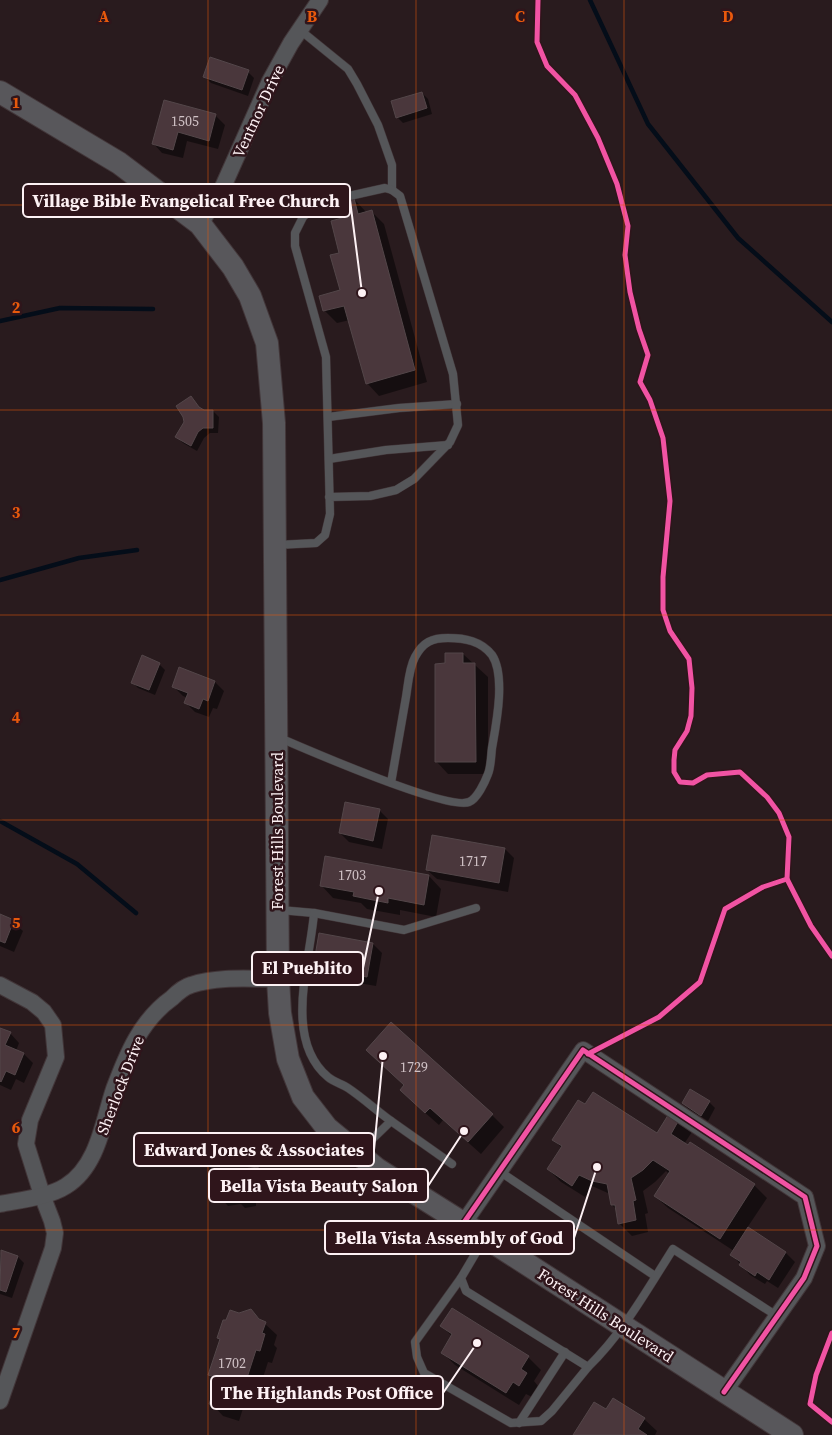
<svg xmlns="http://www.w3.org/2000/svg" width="832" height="1435" viewBox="0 0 832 1435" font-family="'Source Serif 4',serif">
<rect width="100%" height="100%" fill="#291b1e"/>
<!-- shadow -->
<g fill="#0007">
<polygon points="248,72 254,78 248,96 211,83 205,77"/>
<polygon points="422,93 428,99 432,114 403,123 397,117"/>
<polygon points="165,101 216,116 225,125 218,149 187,141 183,158 162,153 153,143"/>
<polygon points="354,199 367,213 371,211 384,224 427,382 379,396 367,383 350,320 337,323 325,311 321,296 342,291 341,253 344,219"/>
<polygon points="191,397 201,410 213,411 219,417 218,433 210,433 204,438 197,451 183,443 177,437 185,423"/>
<polygon points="463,654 488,677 488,774 448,774 436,761 446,665"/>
<polygon points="159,664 165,670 155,695 138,688 132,682"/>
<polygon points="180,669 215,682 224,691 217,709 213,708 209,717 195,712 186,703 188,698 183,696 173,686"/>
<polygon points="379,810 388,819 382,849 349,842 340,833"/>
<polygon points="433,836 505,849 514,858 508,892 437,879 427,870"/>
<polygon points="429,876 441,889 436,917 400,910 400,915 367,909 361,903 333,898 321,885"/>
<polygon points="0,916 13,922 23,931 14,952 0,946"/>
<polygon points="320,935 373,944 382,953 376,986 323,977 314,967"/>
<polygon points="0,1029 10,1033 19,1043 16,1051 24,1054 33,1063 24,1083 16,1079 11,1090 0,1085"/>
<polygon points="367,1050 492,1115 504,1127 481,1154 443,1120 439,1125 414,1103 401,1090 405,1086"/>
<polygon points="691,1091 709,1102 715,1108 708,1121 689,1109 683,1103"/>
<polygon points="671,1114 692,1132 684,1144 689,1147 690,1144 754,1185 767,1198 747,1228 786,1253 795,1262 778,1288 767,1281 765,1284 750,1275 732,1255 734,1251 668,1208 655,1196 669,1174 666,1171 655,1182 643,1191 648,1213 645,1214 648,1232 632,1236 619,1223 617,1210 612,1205 610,1194 592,1186 585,1197 561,1182 548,1169 562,1148 554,1140 657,1135"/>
<polygon points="257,1168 267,1178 270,1201 256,1202 256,1206 245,1208 241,1204 228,1206 219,1196"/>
<polygon points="2,1252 18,1257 24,1263 12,1298 0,1294 0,1256"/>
<polygon points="250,1310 277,1335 274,1345 277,1348 272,1363 268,1362 256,1399 247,1396 239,1421 223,1416 211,1403 218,1383 209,1375 239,1314"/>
<polygon points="441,1326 528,1357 541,1370 534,1381 538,1386 532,1397 526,1394 519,1405 455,1365 442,1352 452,1336"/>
<polygon points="613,1399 644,1419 657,1431 655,1435 574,1435 606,1411"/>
</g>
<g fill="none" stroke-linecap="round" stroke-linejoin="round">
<!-- stream -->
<g stroke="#040d19" stroke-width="4.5">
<polyline points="590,0 648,124 738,238 832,322"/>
<polyline points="0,321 60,308 153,309"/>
<polyline points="0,580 79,558 137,550"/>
<polyline points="0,821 77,864 136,913"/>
</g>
</g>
<!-- building -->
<g fill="#4a373c" stroke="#534649">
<polygon points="210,57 249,70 242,90 203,77"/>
<polygon points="422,92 427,108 396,118 391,101"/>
<polygon points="164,100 216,114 209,141 178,132 173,150 152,144"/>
<polygon points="354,198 358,214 372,210 415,370 366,384 344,306 323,311 319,296 340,290 330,255 339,253 331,221 342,218 338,202"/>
<polygon points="191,396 199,407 204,410 213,410 213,428 203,428 198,432 191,446 175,437 184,422 183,417 176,406"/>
<polygon points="445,653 463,653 463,663 475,663 476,762 435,762 435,664 445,663"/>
<polygon points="142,655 160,663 149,690 131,683"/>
<polygon points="179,667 215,681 208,701 203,699 199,709 184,703 188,693 172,687"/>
<polygon points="345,802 380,809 373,841 339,833"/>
<polygon points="432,835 505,848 499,883 426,870"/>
<polygon points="325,856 429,875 424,905 388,898 388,903 353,896 354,892 320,886"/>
<polygon points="0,914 14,920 5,943 0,941"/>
<polygon points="319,933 373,943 367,977 313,968"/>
<polygon points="391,1022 493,1114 468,1142 430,1108 425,1113 400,1090 404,1085 366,1050"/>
<polygon points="0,1028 11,1032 5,1045 24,1053 15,1075 6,1071 1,1082 0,1081"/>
<polygon points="690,1089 710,1101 701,1116 682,1103"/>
<polygon points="593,1092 657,1133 670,1112 680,1118 671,1134 688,1145 690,1142 755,1184 720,1239 654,1196 670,1171 653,1160 643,1170 631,1178 636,1200 633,1201 636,1220 618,1224 615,1205 611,1205 607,1184 592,1181 579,1175 572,1186 547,1169 562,1146 552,1140 578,1100 585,1104"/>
<polygon points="258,1167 261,1192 247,1193 248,1197 234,1199 234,1195 218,1197 215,1173"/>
<polygon points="748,1227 786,1252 769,1280 757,1272 755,1276 739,1265 741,1262 730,1255"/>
<polygon points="1,1250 18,1256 6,1292 0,1290"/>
<polygon points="452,1308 529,1356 521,1369 527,1373 519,1386 513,1382 506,1393 441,1353 452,1334 440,1326"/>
<polygon points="251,1309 259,1319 266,1322 262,1333 265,1334 260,1351 256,1350 244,1387 235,1384 226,1409 209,1404 218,1378 208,1375 220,1339 217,1338 223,1320 226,1320 230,1310 239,1313"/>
<polygon points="613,1398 645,1418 638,1429 647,1435 573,1435 594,1402 606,1409"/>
</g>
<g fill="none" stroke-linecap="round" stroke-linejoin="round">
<!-- lane casing -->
<g stroke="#423639" stroke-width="9">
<g id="lane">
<polyline points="300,30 348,69 357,84 378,125 392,165 392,190"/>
<polyline points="328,417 399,408 457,404"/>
<polyline points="329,459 386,450 448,445"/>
<polyline points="277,545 316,543 325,535 330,514 326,357 295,246 295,233 303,217 318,203 385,188 392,190 400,196 453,374 458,425 450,442 414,479 396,490 370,496 329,497"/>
<path d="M280 738C308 750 448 811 469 802 477 799 485 782 488 774 491 767 491 756 492 748 496 725 506 676 492 655 481 641 465 638 448 638 432 638 423 642 415 657 409 668 408 685 406 697 401 726 396 754 391 783"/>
<path d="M280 910 314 913C310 963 283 1039 328 1077 334 1082 342 1084 348 1088 363 1098 377 1111 391 1121"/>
<polyline points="314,913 404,930 476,908"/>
<polyline points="359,1152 391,1121 452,1164"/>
<polyline points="499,1171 655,1276"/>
<path d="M484 1239 461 1278 466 1291 588 1367C623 1333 647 1290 673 1249L777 1316"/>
<polyline points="461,1278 415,1342 417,1357 424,1373 511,1423 541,1421 552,1411 588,1367"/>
<polyline points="519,1423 565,1352"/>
</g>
</g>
<!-- street casing -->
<g stroke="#423639" stroke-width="18">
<g id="street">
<polyline points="200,224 222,189 270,81 291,43 320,0"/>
<polyline points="0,985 32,1002 44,1012 53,1025 56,1057 30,1120 26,1144 42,1195 52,1221 55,1233 53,1248 0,1401"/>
<path d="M0 1204C20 1200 49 1197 66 1186 98 1166 103 1122 114 1089 127 1054 141 1020 172 998 177 993 184 987 191 985 218 976 250 979 278 979"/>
<polyline points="463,1224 583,1050 805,1197 817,1246 804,1278 724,1392"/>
</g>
</g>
<!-- secondary casing -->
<g stroke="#423639" stroke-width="24">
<polyline id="secondary" points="0,92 119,163 200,224 233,267 250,296 267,343 274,423 278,979 280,1013 288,1059 303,1097 327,1128 377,1169 485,1237 792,1435"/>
</g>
<!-- lane -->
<use href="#lane" stroke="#555659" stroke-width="8"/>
<!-- street -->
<use href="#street" stroke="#555659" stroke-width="16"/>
<!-- secondary -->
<use href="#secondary" stroke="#58575b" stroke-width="22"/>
<!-- cycleway casing -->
<g stroke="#2f151b" stroke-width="8">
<g id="cycleway">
<polyline points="538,0 537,42 547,66 575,95 598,138 617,184 628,226 625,255 630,292 639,329 648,355 640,382 650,400 663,438 670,501 663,577 663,610 670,631 689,659 692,688 691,716 687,731 675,750 674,760 674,772 680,782 693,783 707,775 740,772 767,797 779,813 789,837 787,879 811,926 832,956"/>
<polyline points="588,1054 659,1017 700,982 725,909 763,887 787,879"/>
<polyline points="463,1224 583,1050 805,1197 817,1246 804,1278 724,1392"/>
<polyline points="832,1333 816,1375 810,1404 832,1422"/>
</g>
</g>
<!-- cycleway -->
<use href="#cycleway" stroke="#f153a3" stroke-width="5"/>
</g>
<!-- grid -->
<path fill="none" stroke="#e8590c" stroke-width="1" stroke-opacity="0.55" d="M208 0V1435M416 0V1435M624 0V1435M0 205H832M0 410H832M0 615H832M0 820H832M0 1025H832M0 1230H832"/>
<g text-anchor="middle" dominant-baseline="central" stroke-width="5" stroke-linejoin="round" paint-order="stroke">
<!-- number labels -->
<g font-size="14" fill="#d0c2c6">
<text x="185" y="121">1505</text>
<text x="473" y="861">1717</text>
<text x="352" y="875">1703</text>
<text x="414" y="1067">1729</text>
<text x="232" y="1363">1702</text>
</g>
<!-- street labels -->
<g font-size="16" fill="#fdf1f4" stroke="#2f151b">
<text transform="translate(258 111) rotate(-65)">Ventnor Drive</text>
<text transform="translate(277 831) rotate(-90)">Forest Hills Boulevard</text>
<text transform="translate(120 1085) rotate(-69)">Sherlock Drive</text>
<text transform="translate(606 1315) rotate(33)">Forest Hills Boulevard</text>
</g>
</g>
<g font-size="16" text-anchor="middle" font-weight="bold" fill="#e8590c" stroke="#2f151b" stroke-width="5" stroke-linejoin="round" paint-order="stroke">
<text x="104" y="22">A</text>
<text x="312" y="22">B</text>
<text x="520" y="22">C</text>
<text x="728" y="22">D</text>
<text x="16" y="108">1</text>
<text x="16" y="313">2</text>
<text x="16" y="518">3</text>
<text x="16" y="723">4</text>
<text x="16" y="928">5</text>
<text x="16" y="1133">6</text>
<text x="16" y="1338">7</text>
</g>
<!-- callouts -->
<path fill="none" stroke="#fdf1f4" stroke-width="2" d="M362 293L350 200M379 891L363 968M383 1056L374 1150M464 1131L428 1186M597 1167L574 1238M477 1343L443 1393"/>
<g fill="#fdf1f4" stroke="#2f151b" stroke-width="2">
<circle cx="362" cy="293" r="5"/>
<circle cx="379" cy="891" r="5"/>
<circle cx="383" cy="1056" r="5"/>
<circle cx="464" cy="1131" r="5"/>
<circle cx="597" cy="1167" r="5"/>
<circle cx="477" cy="1343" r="5"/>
</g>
<g fill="#2f151b" stroke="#fdf1f4" stroke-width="2">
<rect x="23" y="184" width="327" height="33" rx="5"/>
<rect x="252" y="952" width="111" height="33" rx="5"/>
<rect x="134" y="1133" width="240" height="33" rx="5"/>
<rect x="209" y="1169" width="219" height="33" rx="5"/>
<rect x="325" y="1221" width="249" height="33" rx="5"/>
<rect x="211" y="1376" width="232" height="33" rx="5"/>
</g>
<g font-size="18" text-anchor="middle" font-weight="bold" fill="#fdf1f4">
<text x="186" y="207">Village Bible Evangelical Free Church</text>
<text x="307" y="974">El Pueblito</text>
<text x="254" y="1156">Edward Jones &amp; Associates</text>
<text x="319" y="1192">Bella Vista Beauty Salon</text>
<text x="449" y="1244">Bella Vista Assembly of God</text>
<text x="327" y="1399">The Highlands Post Office</text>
</g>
</svg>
